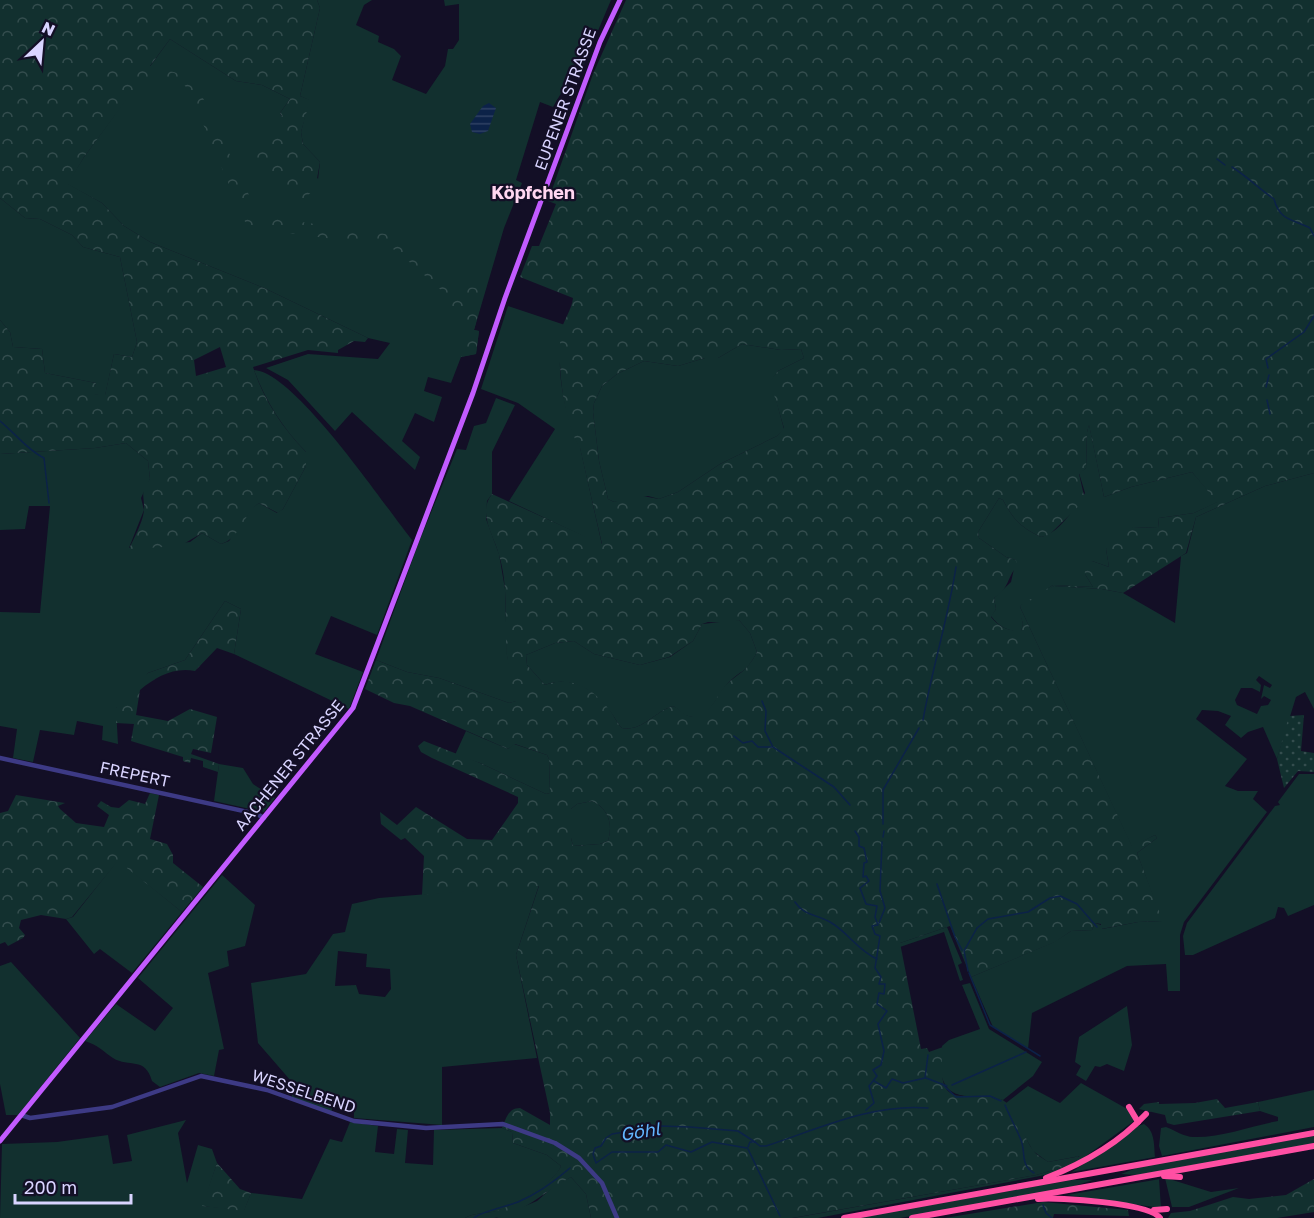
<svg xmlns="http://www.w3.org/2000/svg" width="1314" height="1218" viewBox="0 0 1314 1218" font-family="'Golos Text',sans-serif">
<defs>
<pattern id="forest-crowns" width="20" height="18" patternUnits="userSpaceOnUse" patternTransform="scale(1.5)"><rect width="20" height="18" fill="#12302f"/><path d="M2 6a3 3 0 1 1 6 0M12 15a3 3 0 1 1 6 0" fill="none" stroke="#344d4e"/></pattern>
<pattern id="garden-dots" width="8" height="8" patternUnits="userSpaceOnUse" patternTransform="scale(1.5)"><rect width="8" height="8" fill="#12302f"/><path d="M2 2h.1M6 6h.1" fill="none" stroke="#344d4e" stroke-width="1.8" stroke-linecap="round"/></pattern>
<pattern id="water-rules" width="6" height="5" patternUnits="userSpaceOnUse" patternTransform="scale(1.5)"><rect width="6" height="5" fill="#0c2248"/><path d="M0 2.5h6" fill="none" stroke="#2f4163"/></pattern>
</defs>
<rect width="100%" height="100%" fill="#130f26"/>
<!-- grass -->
<g fill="#12302f" fill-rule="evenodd">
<polygon points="317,0 372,0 364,5 356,25 379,36 378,42 394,49 401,56 392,80 426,94 445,66 448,49 453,49 459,40 459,4 445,6 444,0 611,0 581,71 574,71 553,107 540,102 516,180 522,183 504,228 474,330 479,331 476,354 461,357 451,383 428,377 424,391 442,397 434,422 415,413 402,441 420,457 415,470 352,412 335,431 288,380 266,368 308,354 378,359 390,343 368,338 264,288 150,242 124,226 102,203 67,184 84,157 170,39 236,81 262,85 290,99 280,113 318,179 320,162 303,144 301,132 309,100 300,96 320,8"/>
<polygon points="0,198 25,218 40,219 72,235 83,247 120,257 137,342 132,357 114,354 105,396 93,394 96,383 45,373 42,349 13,347 10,332 0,320"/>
<path d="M508 306 565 325C563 337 560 350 560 362 559 383 569 430 580 447L602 545 509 501 555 429 518 403 481 389Z"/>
<polygon points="742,344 781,350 801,349 804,358 778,371 771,381 784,429 777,436 720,464 678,492 659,499 648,496 614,502 608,499 599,461 593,412 594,403 602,386 617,374 644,361 678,366 705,358 718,358"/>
<path d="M254 370C295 372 384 505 412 540L377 635 331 616 315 654 363 672 349 709 234 654 241 609 225 601 185 660 148 673 116 708 118 744 102 740 103 726 77 721 74 735 40 730 33 762 13 758 17 729 0 726V612L40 613 50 506H29L25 529 0 530V454L95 448 126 443 148 461 150 479 141 498 144 510 129 548 190 542 202 533 221 544 229 541 252 508 259 503 277 513 283 509 306 466V452C283 429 265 400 254 370Z"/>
<polygon points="496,398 515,405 492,452 492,494 487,501 486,519 499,554 505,589 507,655 517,701 509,703 439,678 407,672 376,660 419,542 457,449 466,450 474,426 486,423"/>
<path d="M1089 424 1104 497 1131 487 1192 472 1218 502 1194 513 1159 518 1158 528 1133 527 1106 549 1109 567 1092 561 1085 574 1093 587 1053 585 1047 589 1054 586 1102 589 1123 593 1175 623 1181 556 1187 553 1196 517 1265 486 1314 473V709L1305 692 1296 697 1277 759 1263 727 1248 732 1241 738 1225 725 1231 716 1218 711 1202 710 1196 719 1247 759 1225 786 1238 791H1258L1253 799 1267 812 1184 922 1180 935V991H1168L1166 964 1127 966 1032 1013 1028 1049 993 1027 971 977 1054 942 1071 931 1092 930 1095 923 1101 925 1102 929 1138 922 1162 921 1137 853 1157 838 1155 835 1132 847 1020 607 1023 604 1019 607 1023 624 1021 632C1008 631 999 627 991 616L996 609 994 598 1011 582 1016 560 1006 557 979 538 978 532 999 498 1003 500C1013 519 1021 528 1041 537 1060 533 1074 508 1085 493L1079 473 1086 468 1087 432ZM1259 676 1272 685 1270 688 1264 685 1261 699 1264 696 1271 700 1268 705 1261 706 1257 714 1237 705 1235 700 1241 688H1252L1260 692 1261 685 1256 680Z"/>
<path d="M739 620 750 633 757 652C746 673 744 668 729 682 717 693 711 721 688 716 683 715 679 709 673 706 654 712 642 732 622 728 616 722 614 715 608 709 593 689 569 675 545 685L527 665 526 655 555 643 574 641 594 654 640 665 670 657 693 641 702 624Z"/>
<polygon points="466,731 508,749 514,744 547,755 549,759 550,793 546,794 480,763 455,755"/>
<polygon points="219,764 243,768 253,784 275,798 264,812 214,801"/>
<polygon points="1299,774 1314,774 1314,905 1288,916 1284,908 1278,907 1275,918 1193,955 1185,955 1183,936 1187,923 1275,806 1280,805 1278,802"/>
<path d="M592 801C609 809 613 824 608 841L600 844 573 846 571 838V809L577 804Z"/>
<polygon points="118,860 182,912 132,973 100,949 94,954 66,919 73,917"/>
<path d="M222 875 255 905 245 946 227 951 229 966 208 973 224 1049 219 1050 214 1076 199 1073 160 1087 152 1081C145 1056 129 1068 113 1058 104 1052 98 1045 85 1041L116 1004 155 1031 173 1008 138 978Z"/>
<path d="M539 885 516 955 537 1058 442 1067V1125L354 1118V1101L336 1097 331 1113 292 1097 291 1081 258 1043 251 983 306 974 333 934 345 932 352 904 379 898ZM338 951 367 954 366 967 390 969 391 989 385 997 359 994 356 985 335 986Z"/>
<polygon points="947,927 962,963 958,965 963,980 960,981 944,932 900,947 900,943"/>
<polygon points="11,962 80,1038 18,1115 6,1115 0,1084 0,966"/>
<path d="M970 983 989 1029 1042 1062 1033 1076 1003 1100C979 1091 949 1107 941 1074 938 1065 943 1055 942 1046L949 1040 980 1029 962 985Z"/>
<polygon points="1127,1006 1132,1045 1124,1071 1107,1064 1100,1067 1095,1066 1086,1081 1076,1075 1081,1066 1075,1062 1079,1037"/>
<polygon points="1081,1083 1129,1110 1134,1121 1082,1159 1056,1173 818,1218 793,1218 1036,1175 1070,1165 1080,1156 1048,1162 1033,1151 1006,1103 1028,1086 1060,1103"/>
<path d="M1314 1090V1127L1162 1156 1159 1146 1161 1128 1166 1127C1174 1130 1185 1137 1193 1137 1221 1138 1250 1126 1278 1121V1117L1260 1111 1258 1102Z"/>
<path d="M186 1120 178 1133 187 1183 198 1145 212 1149 217 1163 203 1206 244 1210 251 1193 302 1199 330 1139 342 1142 350 1122 378 1126 375 1152 394 1154 397 1129 408 1130 405 1163 433 1165 434 1130 502 1128 512 1132 513 1143 547 1155 561 1166C555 1183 515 1206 497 1211 485 1214 476 1212 465 1218H0L2 1144 57 1142 108 1135 113 1164 132 1161 127 1135Z"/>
<path d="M1144 1124C1155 1131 1154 1145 1155 1157L1072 1172 1135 1127Z"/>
<polygon points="1314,1136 1314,1144 1137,1175 1121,1174 1139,1167"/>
<polygon points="571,1177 586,1194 591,1218 496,1218 537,1201 554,1186"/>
<polygon points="1165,1178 1159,1179 1161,1208 1067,1195 1166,1178 1211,1192 1239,1188 1189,1207 1172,1207"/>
<polygon points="1072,1180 1093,1180 1068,1188 900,1218 856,1218"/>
</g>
<!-- forest -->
<g fill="url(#forest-crowns)" fill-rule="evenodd">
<path d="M0 0H317L320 8 300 96 310 100 301 132 303 144 320 162 315 190 301 200 255 157 282 116 280 113 290 99 262 85 236 81 170 39 150 66 193 77 259 216 400 236 447 277 452 288 458 293 469 287 485 289 474 330 479 331 476 354 461 357 466 325 454 312 450 298 397 251 386 246 251 228 246 224 188 89 184 85 142 79 84 157 68 184 102 203 124 226 150 242 264 288 368 338 365 342 354 341 338 350V353L308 350 253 367C263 398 282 428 306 452V466L283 509 278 513 259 503C243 514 241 538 221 544L202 533 180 546 129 549C134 538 142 524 144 511 145 495 139 495 150 479L148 461 126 443 95 448 0 454V320L10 332 13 347 42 349 45 373 96 383 94 394 105 395 114 354 132 357 137 342 120 257 83 247 72 235 40 219 25 218 0 198ZM220 347 226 367 196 376 194 360Z"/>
<path d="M626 0H1314V473L1265 486 1196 517 1186 553 1123 593 1102 589 1054 586 1020 607 1132 846 1155 835 1157 838 1137 853 1163 921 1138 922 1101 929V924L1095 923 1092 930 1071 931 1055 942 971 977 950 926 900 943 921 1049 927 1048 929 1052 943 1047C933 1129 980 1076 1009 1105 1021 1118 1023 1137 1033 1150 1036 1155 1043 1158 1048 1162L1081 1156 1070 1165 1036 1175 792 1218H591L586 1194 571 1177C546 1190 523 1214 494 1218 485 1218 474 1218 465 1218 476 1212 485 1214 496 1211 514 1206 554 1183 561 1166L547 1155 513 1143 512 1132 502 1128C506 1119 508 1108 520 1108L550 1125V1113L516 955 539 886 422 895 424 856 405 838 401 840 381 824 380 812 397 825 416 807 467 839 492 840 518 803V797L432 758 421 752 418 746 424 741 480 763 546 794 550 793 549 759 547 755 515 744 508 749 410 706 394 703 365 689 376 660 407 672 439 678 509 703 516 701C513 686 509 671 507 656 504 622 509 587 499 555 494 535 477 513 492 494L602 544 580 448C563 421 557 364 561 333 562 322 572 310 573 298L520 277 532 246H539L556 204 548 201 593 74ZM742 344 781 350 801 349 804 358 778 371 770 381 784 428 777 436 720 464 678 492 659 499 637 495 614 502 608 499 599 461 593 412 594 403 602 386 617 374 644 361 678 366 705 358H718ZM1089 425 1104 497 1131 487 1192 472 1217 502 1194 513 1159 518 1158 528 1133 527 1116 531 1106 549 1109 567 1092 561 1084 563 1085 574 1093 587 1053 585 1018 607 1023 624 1021 631C1008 631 999 627 991 617L996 609 994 598C1010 588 1007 576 1017 567L1016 560 1006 557 979 538 978 532 999 498 1003 500C1013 519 1021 528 1041 537L1049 535 1085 500 1079 474 1086 468 1087 432ZM739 620 750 633 757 652C748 669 743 671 729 682 715 694 715 713 693 716 685 718 681 709 673 706 654 712 642 732 622 728 616 722 614 715 608 708 592 688 570 675 545 685L527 665 526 655 555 643 574 641 594 654 640 665 669 657 693 641 702 624 708 622 729 623ZM592 801C609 809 613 824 608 841L600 844 573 846 571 838V809L577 804Z"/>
<path d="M225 601 241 609 234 654 217 648 195 671C173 667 156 677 140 690L136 715 168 721 190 709 217 717 211 753 193 749 191 754 219 764 218 772 203 767V761L191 758 190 763 183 761V757L131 741 134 724 116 723V708L124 691 148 673 185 660Z"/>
<polygon points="150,793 159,795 150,839 167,844 173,855 173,863 203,887 182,912 118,861 72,917 66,919 41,915 21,920 19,928 25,935 23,938 8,946 5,942 0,944 0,813 8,811 16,795 65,803 58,806 60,809 76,823 104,827 109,815 97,806 101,801 111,807 119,808 129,800 145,804"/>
<polygon points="1217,1099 1225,1108 1258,1102 1260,1111 1174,1125 1167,1123 1165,1115 1139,1109 1144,1104 1159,1102 1159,1104 1195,1103"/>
<polygon points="217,1163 240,1189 251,1193 244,1211 202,1206"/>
<polygon points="1314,1179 1314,1212 1277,1218 1168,1218 1171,1213 1190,1211 1233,1197 1249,1199 1286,1195"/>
<polygon points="1043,1202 1128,1210 1129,1216 1054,1214 1053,1218 945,1218"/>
</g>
<!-- garden -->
<polygon fill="url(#garden-dots)" points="1304,715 1301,751 1314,753 1314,772 1298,771 1284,788 1277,759 1289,716"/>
<!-- water -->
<polygon fill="url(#water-rules)" points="489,103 496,108 488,131 480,134 472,132 470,124 483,106"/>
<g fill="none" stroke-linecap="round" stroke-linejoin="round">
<!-- stream -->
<g stroke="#0c2248" stroke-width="1.5">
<polyline points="1217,159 1225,165"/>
<path d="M1232 167C1248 177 1259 189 1274 199 1280 222 1294 219 1310 228L1314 236"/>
<polyline points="1268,368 1266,359 1304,332 1314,316"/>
<polyline points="1266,387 1269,375"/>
<polyline points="1267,400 1270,414"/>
<path d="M0 421C15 433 27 450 44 458L49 503"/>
<polyline points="762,701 766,711 765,731 773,747 834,787 850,805"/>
<path d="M923 720C932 669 948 619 956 567"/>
<polyline points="734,736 743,743 752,741 758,747 772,747"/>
<polyline points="883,824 883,790 919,728"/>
<polyline points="855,831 859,837 859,846 864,848 867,862 864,863 863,877 866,876 869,881 860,888 866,904 877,906 875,917 878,925 872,926 875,934 880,936 875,968 881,977 879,984 885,984 884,994 879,993 877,1004 887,1011 878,1024 884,1051 881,1065 873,1070 877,1076 869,1086 874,1103 866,1110"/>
<polyline points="883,837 884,831"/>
<polyline points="937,884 955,937 962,950"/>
<path d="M795 902C804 916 816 914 830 922 848 932 857 950 877 959"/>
<polyline points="879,923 885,908 880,891 882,842"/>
<polyline points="968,971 964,951 977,928 988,919 1028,912 1050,898 1060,896 1077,904 1097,927"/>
<polyline points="969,973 990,1025 1040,1056"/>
<polyline points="926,1078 947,1086"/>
<polyline points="874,1081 886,1088 892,1079 903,1083 925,1078 928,1055"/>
<polyline points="942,1084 956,1097 990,1096 1001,1101"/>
<polyline points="952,1085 1026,1052"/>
<path d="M1005 1105C1010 1117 1016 1128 1021 1140 1026 1153 1020 1165 1034 1173"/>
<path d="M748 1147 750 1142H755L760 1146H766C818 1129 873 1103 928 1108"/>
<polyline points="747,1148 712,1142 691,1152 666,1145 658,1152 612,1152 596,1163 593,1154 595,1148 601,1146 606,1138 612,1134 660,1126 690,1127 738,1131 755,1142"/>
<polyline points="748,1149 780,1216"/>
<polyline points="1043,1205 1046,1213 1052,1218"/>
<path d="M474 1218C480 1212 508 1206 518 1202 537 1194 555 1181 570 1168"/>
</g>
<!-- minor -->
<g stroke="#3d3a85" stroke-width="4.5">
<polyline points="0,758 257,814 264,818"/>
<polyline points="21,1115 30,1118 112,1107 201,1076 267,1090 354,1121 426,1128 503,1124 555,1143 579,1158 602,1183 617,1218"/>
</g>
<!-- major -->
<polyline stroke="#c25bff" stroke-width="5" points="0,1141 353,708 473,393 505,298 600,42 620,0"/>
<!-- highway -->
<g stroke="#ff4fa3" stroke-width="6">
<polyline points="1129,1107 1138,1122"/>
<polyline points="1164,1176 1180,1177"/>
<path d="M1046 1178C1082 1164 1119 1143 1146 1114"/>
<path d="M1038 1199C1058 1197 1150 1203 1160 1218"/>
<polyline points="1154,1210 1167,1209"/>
<polyline points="844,1218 1314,1133"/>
<polyline points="912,1218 1314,1146"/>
</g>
</g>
<g text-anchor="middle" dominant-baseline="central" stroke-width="4.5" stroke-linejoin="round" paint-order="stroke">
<!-- street labels -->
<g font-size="16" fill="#d9d4ff" stroke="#130f26">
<text transform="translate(565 99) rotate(-70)">EUPENER STRASSE</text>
<text transform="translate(289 765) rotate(-51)">AACHENER STRASSE</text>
<text transform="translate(135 774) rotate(12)">FREPERT</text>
<text transform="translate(304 1091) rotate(18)">WESSELBEND</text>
</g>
<!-- neighbourhood labels -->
<g font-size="18" font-weight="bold" fill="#ffd6f0" stroke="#130f26">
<text x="533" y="192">Köpfchen</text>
</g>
<!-- water labels -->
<g font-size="18" font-style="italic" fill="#62b6ff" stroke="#130f26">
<text transform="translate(640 1131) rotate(-9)">Göhl</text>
</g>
</g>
<!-- north arrow -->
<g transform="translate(42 42) rotate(26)" stroke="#130f26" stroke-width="4.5" paint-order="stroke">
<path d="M0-4.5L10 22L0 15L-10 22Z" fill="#d9d4ff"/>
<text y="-9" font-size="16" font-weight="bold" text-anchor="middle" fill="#d9d4ff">N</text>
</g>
<!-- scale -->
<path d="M15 1194v9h116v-9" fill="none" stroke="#d9d4ff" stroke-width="3"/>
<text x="24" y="1194" font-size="18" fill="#d9d4ff" stroke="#130f26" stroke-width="4.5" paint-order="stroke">200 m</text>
</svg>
